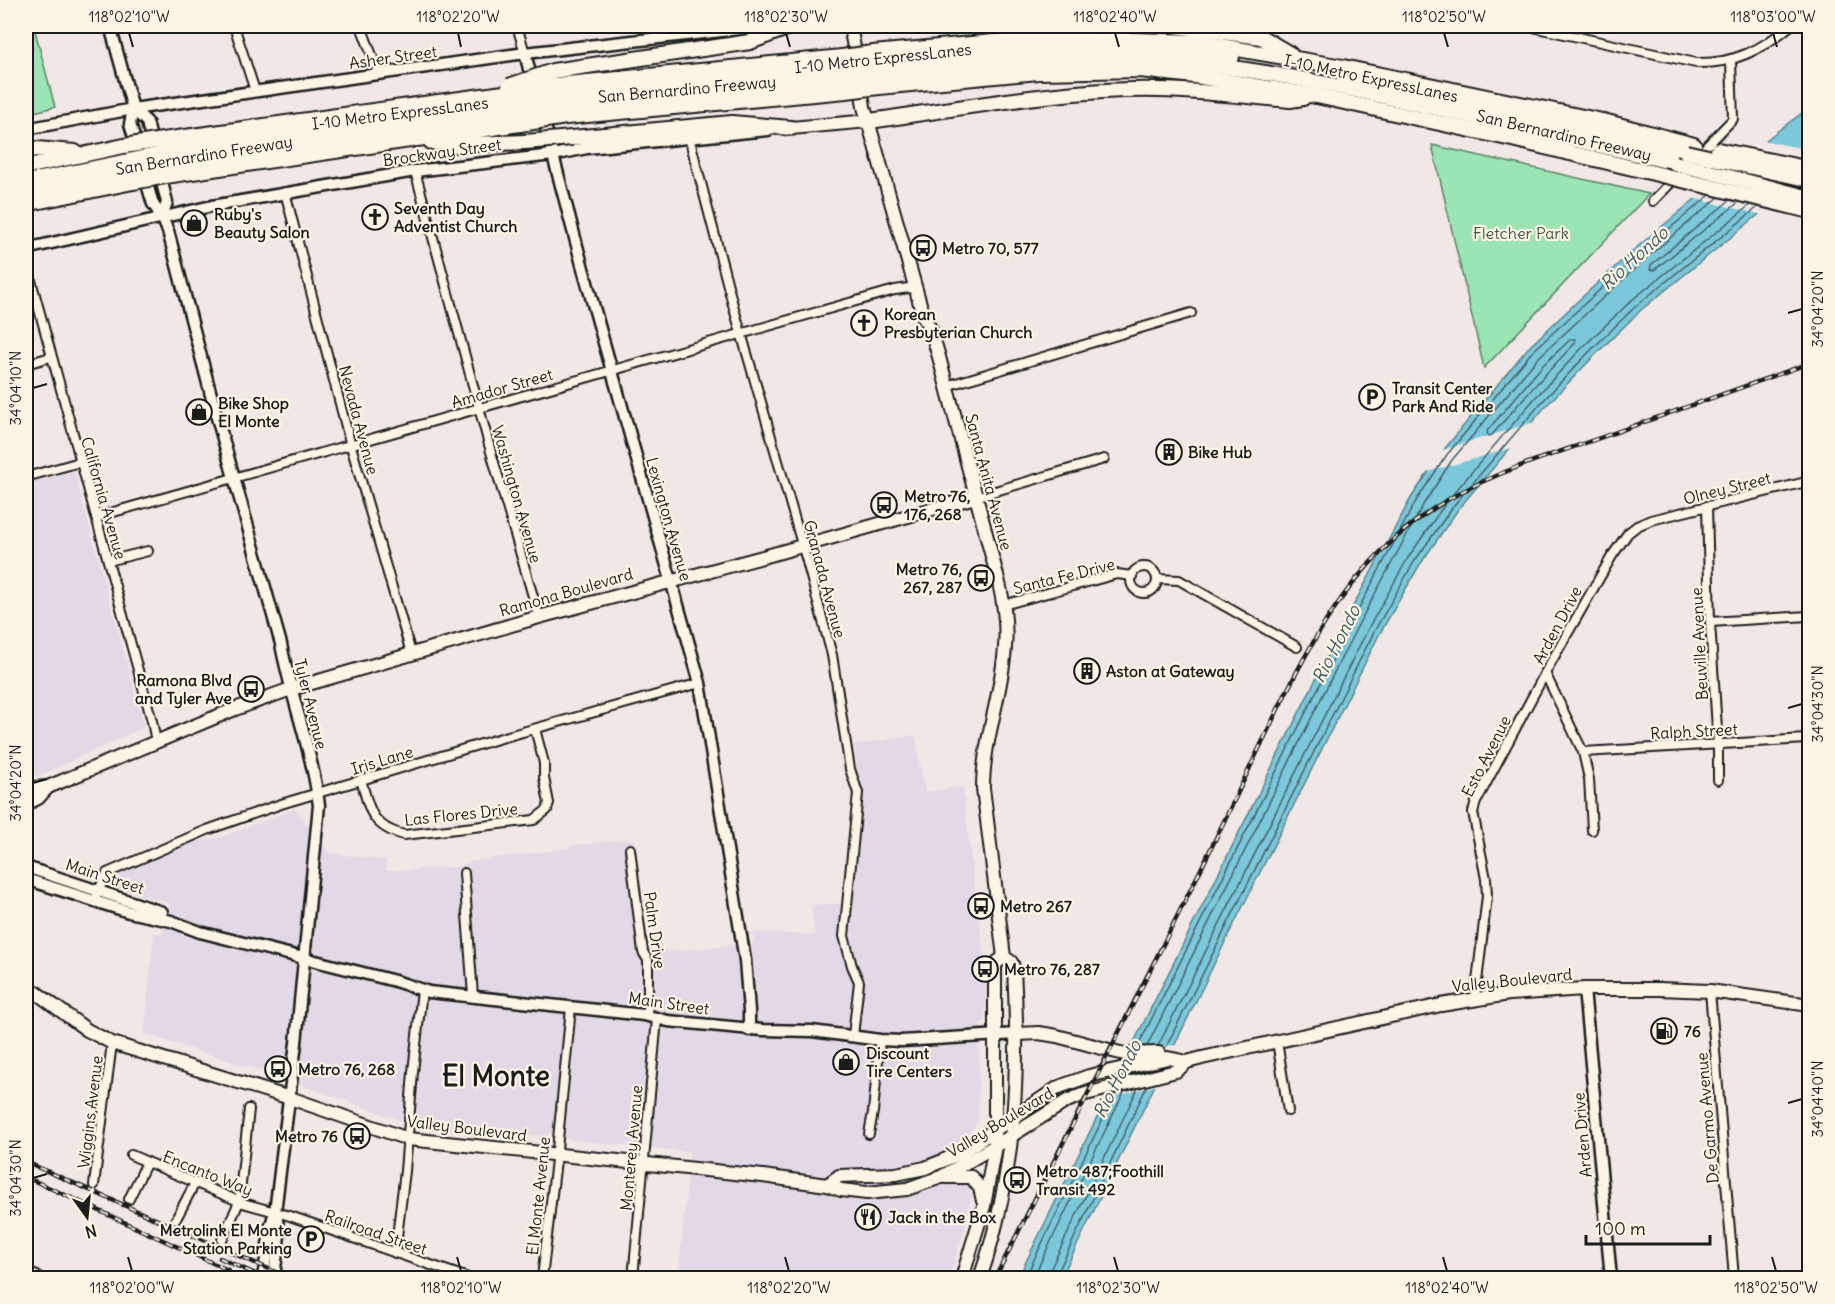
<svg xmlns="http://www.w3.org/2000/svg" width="1835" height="1304" viewBox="0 0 1835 1304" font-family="Delius,sans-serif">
<rect width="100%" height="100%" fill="#f1e8e5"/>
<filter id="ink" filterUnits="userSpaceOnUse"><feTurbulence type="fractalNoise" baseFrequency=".0167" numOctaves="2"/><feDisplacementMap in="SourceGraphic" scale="12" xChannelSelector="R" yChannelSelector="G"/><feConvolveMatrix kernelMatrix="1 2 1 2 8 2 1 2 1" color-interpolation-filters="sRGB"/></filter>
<g filter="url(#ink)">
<!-- built -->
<g fill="#e3d8e5">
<polygon points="74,471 144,725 142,728 37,777 26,763 26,484"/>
<polygon points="915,735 925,792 963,787 974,886 983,946 986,992 985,1021 980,1024 978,1121 967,1136 967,1185 972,1194 965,1227 949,1278 678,1278 690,1152 571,1140 551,1132 546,1136 426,1129 274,1075 144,1034 154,933 163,934 170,903 113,886 115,876 190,842 222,837 295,809 330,853 386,860 386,871 457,867 472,861 569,848 573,845 635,839 647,948 673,951 754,943 753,932 815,935 811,905 851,903 861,799 854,745"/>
</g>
<!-- green -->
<g fill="#9be4b3" stroke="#5c8068" stroke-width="1.5">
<polygon points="26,26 37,26 34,27 55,107 26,114"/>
<polygon points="1432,145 1649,194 1484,368"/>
</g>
<!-- water -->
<polygon fill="#7cc8db" stroke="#56838f" stroke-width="1.5" points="1809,108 1809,169 1757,216 1641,310 1594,356 1545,407 1459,508 1419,566 1380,633 1216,960 1061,1278 1018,1278 1133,1044 1344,623 1411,498 1442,452 1527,349 1581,298 1636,248 1771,136"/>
<!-- pier -->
<g fill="#f1e8e5">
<polygon points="1762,140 1809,150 1810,173 1763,215 1692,198"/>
<polygon points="1538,421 1516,447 1424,473 1439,451"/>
<polygon points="1129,1045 1150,1047 1177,1045 1158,1085 1102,1100"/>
</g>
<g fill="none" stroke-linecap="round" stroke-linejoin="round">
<!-- shore -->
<g stroke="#426168" stroke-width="1.5">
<polyline points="1730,200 1651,265 1650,270 1654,270 1739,202"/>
<polygon points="1571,339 1575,339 1575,343 1529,392 1492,435 1488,436 1487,431 1543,365"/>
<polyline points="1138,1046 1350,625 1416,501 1446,456 1531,353 1640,253 1710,195"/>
<polyline points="1147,1046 1356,629 1423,505 1452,460 1537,359 1645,259 1719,197"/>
<polyline points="1158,1046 1369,627 1408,558 1447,501 1535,398 1584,346 1632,300 1750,205"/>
<polyline points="1165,1049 1375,630 1414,562 1454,505 1541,403 1590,351 1637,305 1758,207"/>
<polyline points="1025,1278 1115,1094"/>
<polyline points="1033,1278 1124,1092"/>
<polyline points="1049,1278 1050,1270 1138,1088"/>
<polyline points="1056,1278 1057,1274 1147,1086"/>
</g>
<!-- street casing -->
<g stroke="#1c1c1c" stroke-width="12">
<g id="street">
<polyline points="234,26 255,91"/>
<polyline points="361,26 379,74"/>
<polyline points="517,26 525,53"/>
<path d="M1528 26 1696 63C1734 64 1761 50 1790 26"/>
<polyline points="689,137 733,305 806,558 832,655 850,769 858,793 844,936 852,966 859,982 853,1036"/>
<polyline points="1697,156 1733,119 1731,61"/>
<polyline points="415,171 491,452 539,617"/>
<polyline points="285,192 351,446 411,653"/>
<polyline points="1653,201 1689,164"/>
<polyline points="26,262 152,721 156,742"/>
<polyline points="26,364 51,357"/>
<polyline points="946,386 1191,313"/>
<polyline points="26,477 80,462"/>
<polyline points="975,497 1104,459"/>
<polyline points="1707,506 1710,622 1718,744 1718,780"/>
<polyline points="96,517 895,290 916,287"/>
<polyline points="108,561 148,551"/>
<circle cx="1144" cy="580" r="13"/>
<polyline points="1158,579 1179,580 1297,647"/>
<polyline points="1003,605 1117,574 1132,576"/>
<polyline points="1710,622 1809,616"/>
<polyline points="1545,673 1583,752 1589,779 1592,830"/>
<polyline points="1583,752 1807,739"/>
<path d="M361 779C369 809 371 827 404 835L534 820 547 810 549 803 544 778V763L535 729"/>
<polyline points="630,849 643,952 648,960 648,1016"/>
<polyline points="464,873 473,996"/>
<polyline points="97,894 107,873 207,830 281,804 501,738 700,683"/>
<polyline points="1710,991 1734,1278"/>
<polyline points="1475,999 1487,896 1486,879 1473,812 1476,802 1550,664 1612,556 1628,533 1637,526 1651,520 1810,481"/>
<polyline points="1277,1041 1288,1111"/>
<polyline points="869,1134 873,1112 880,1040"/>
<polyline points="131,1155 243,1203 290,1216 468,1278"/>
<polyline points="94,1185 112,1043"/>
<polyline points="129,1199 147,1162"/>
<polyline points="176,1219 195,1183"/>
<polyline points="222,1240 239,1202 249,1109"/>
<polyline points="395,1253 405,1171 413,1072 422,990"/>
<polyline points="26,1271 41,1278"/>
<polyline points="542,1278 555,1169 571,1008"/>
<polyline points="633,1278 657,1019"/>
</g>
</g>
<!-- secondary casing -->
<g stroke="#1c1c1c" stroke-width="15">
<g id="secondary">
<polyline points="110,26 133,109 130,124 138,150"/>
<polyline points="525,53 533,85"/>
<polyline points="133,109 147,122 153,147"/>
<polyline points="542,114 584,272 700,683 745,960 749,1011 749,1030"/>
<polyline points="26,129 133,109 525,53 766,26"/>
<polyline points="159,171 167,202 162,217"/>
<path d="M144 174 153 204 162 217 168 231 216 414 281 644C291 698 312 750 319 805L296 1043 275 1212 271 1225 263 1278"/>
<polyline points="26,249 212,206 415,171 553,155 587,148 768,130"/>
<polyline points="26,867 162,912"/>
<polyline points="26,879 129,912 171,921 200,932 395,981 429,992 644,1015 668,1021 762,1030 812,1031 880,1040 901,1041 1017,1034"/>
<polyline points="1584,989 1611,1278"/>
<polyline points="274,1278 279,1235 276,1212"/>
</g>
</g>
<!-- primary casing -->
<g stroke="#1c1c1c" stroke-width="16">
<g id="primary">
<polyline points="850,26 857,63"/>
<path d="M860 80 864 107 924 318 931 330 939 357 999 583C1004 604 1007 625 1005 647 1002 695 983 740 983 788L1004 957 1011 962 1014 969C1020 1074 1015 1179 980 1278"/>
<polyline points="791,128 869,121"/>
<polyline points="26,791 32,788 48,787 235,709 291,689 539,617 770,555 975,497"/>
<polyline points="26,804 38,798 48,787"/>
<polyline points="26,985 87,1030 112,1043 290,1098 408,1139 763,1176 827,1185 841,1190 867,1193 907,1189 941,1177 995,1146 1067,1101 1082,1095 1176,1071 1187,1062 1202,1058 1441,1005 1509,994 1584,989 1659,989 1710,991 1810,1005"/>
<polyline points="1017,1034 1039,1033 1057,1036 1124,1054 1159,1053"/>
<polyline points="945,1177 971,1177 980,1188 983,1201"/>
<polyline points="827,1185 839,1176 896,1174 925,1168 940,1162 962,1152 1059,1087 1089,1076 1168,1058 1187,1062"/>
<polyline points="962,1278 984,1206 995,1146 995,964 1004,957"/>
</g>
</g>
<!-- highway casing -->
<g stroke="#1c1c1c" stroke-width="18">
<g id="highway">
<polyline points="1176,26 1261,37 1290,54"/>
<polyline points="873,53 1047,37 1197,42 1343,67 1607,122 1694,145"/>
<path d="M875 64C933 59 991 50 1049 48 1110 46 1172 49 1232 57"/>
<polyline points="553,71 750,42 792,26"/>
<path d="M876 75C968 66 1061 55 1153 60 1251 66 1345 87 1440 109 1518 127 1596 144 1675 163"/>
<polyline points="1346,76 1686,152"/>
<polyline points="557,85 842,57"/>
<polyline points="879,87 1039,72 1140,70 1195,76 1317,96 1512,139 1662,175"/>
<polyline points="560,97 843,68"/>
<polyline points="563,108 845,79"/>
<polyline points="566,117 846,91"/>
<path d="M869 121C964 108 1063 88 1159 90 1203 91 1247 96 1290 100L1303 98"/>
<polyline points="572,138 732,123 791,128"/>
<polyline points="163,140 511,92"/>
<polyline points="431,142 450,145 525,142"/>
<polyline points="26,151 36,149 75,152"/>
<polyline points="166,153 305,131 514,103"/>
<path d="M169 165C285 145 400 126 517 115"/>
<polyline points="26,167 124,146"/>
<polyline points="172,175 520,124"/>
<polyline points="26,182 128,161"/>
<polyline points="26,193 131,172"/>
<polyline points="26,204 133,182"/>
</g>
</g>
<!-- street -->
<use href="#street" stroke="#fcf5e5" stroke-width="8"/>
<!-- secondary -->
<use href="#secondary" stroke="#fcf5e5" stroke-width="10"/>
<!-- primary -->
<use href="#primary" stroke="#fcf5e5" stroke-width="12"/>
<!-- highway -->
<use href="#highway" stroke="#fcf5e5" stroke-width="14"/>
<!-- rail casing -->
<g stroke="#1c1c1c" stroke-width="4.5">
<g id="rail">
<polyline points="26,1162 289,1278"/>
<polyline points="26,1177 228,1270"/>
<polyline points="220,1258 264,1278"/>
<path d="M995 1278C1064 1143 1132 1007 1200 871 1223 824 1245 777 1268 730 1309 644 1351 563 1433 509 1482 476 1540 459 1594 440 1666 414 1738 389 1810 363"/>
</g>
</g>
<!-- rail -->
<use href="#rail" stroke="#fcf5e5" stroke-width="2" stroke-dasharray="7" stroke-linecap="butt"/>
<!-- highway-bridge casing -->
<g stroke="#1c1c1c" stroke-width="18" stroke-linecap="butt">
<g id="highway-bridge">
<polyline points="842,57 873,53"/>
<polyline points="843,68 875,64"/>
<polyline points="845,79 876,75"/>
<polyline points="509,86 553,71"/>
<polyline points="846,91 879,87"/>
<polyline points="511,92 557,85"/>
<polyline points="514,103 560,97"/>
<polyline points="517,115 563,108"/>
<polyline points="520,124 566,117"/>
<polyline points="525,142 572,138"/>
<polyline points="124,146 163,140"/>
<polyline points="1718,150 1810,169"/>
<polyline points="1686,152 1810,180"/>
<polyline points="128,161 166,153"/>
<polyline points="1675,163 1810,198"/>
<polyline points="131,172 169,165"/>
<polyline points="1662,175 1810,211"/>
<polyline points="133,182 172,175"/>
</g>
</g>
<!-- highway-bridge -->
<use href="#highway-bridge" stroke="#fcf5e5" stroke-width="14"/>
</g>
</g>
<!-- ticks -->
<path fill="none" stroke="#1c1c1c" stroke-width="2" d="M129 33 133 47M458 33 461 47M786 33 790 47M1115 33 1119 47M1444 33 1448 47M1773 33 1777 47M1788 313 1802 309M33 388 47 384M1788 708 1802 704M33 783 47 779M1788 1103 1802 1099M33 1178 47 1174M128 1257 132 1271M457 1257 461 1271M785 1257 789 1271M1114 1257 1118 1271M1443 1257 1447 1271M1772 1257 1776 1271"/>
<!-- icons -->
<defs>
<g id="church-ring" transform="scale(1.35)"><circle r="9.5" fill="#fcf5e5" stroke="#1c1c1c" stroke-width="1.5"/><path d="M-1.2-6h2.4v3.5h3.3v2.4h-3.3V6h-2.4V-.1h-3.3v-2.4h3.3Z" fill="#1c1c1c"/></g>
<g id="shop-ring" transform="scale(1.35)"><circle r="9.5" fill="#fcf5e5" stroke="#1c1c1c" stroke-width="1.5"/><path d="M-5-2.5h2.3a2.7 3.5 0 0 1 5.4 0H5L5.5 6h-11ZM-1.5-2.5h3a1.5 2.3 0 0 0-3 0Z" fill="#1c1c1c"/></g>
<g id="bus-ring" transform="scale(1.35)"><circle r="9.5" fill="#fcf5e5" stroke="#1c1c1c" stroke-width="1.5"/><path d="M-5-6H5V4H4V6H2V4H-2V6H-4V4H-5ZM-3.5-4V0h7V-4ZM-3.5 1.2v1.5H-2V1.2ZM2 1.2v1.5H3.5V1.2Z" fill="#1c1c1c"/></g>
<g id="parking-ring" transform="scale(1.35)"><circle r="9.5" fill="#fcf5e5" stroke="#1c1c1c" stroke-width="1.5"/><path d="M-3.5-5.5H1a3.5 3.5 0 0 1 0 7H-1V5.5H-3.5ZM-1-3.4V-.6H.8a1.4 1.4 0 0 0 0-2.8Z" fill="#1c1c1c"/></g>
<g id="building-ring" transform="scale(1.35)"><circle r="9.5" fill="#fcf5e5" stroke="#1c1c1c" stroke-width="1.5"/><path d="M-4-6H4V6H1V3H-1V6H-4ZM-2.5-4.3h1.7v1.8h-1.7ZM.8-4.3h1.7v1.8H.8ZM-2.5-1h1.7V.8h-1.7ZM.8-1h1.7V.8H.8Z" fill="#1c1c1c"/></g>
<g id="fuel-ring" transform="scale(1.35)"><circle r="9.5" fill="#fcf5e5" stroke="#1c1c1c" stroke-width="1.5"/><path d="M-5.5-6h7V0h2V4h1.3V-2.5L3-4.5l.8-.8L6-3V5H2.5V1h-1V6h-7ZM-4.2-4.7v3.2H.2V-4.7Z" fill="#1c1c1c"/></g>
<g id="restaurant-ring" transform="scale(1.35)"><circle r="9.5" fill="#fcf5e5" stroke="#1c1c1c" stroke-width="1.5"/><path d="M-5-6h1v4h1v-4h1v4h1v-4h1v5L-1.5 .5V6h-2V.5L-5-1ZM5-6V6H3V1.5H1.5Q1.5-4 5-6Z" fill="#1c1c1c"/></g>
</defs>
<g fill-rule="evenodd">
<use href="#church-ring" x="375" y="217"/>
<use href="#shop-ring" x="194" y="223"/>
<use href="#bus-ring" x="923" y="248"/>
<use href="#church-ring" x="864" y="323"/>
<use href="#parking-ring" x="1372" y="397"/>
<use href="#shop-ring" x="199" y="412"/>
<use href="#building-ring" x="1169" y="452"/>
<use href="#bus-ring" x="884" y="505"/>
<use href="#bus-ring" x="981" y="578"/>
<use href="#building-ring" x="1087" y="671"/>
<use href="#bus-ring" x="251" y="689"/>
<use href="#bus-ring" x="981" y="906"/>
<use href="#bus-ring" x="985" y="969"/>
<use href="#fuel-ring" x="1664" y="1031"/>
<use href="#shop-ring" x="846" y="1062"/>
<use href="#bus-ring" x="278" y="1069"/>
<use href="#bus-ring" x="357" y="1136"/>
<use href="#bus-ring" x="1017" y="1180"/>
<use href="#restaurant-ring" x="868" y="1217"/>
<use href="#parking-ring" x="311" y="1239"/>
</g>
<g text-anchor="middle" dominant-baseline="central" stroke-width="4.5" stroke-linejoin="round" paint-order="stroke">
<!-- street labels -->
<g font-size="16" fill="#1c1c1c" stroke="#fcf5e5">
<text transform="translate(393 57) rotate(-8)">Asher Street</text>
<text transform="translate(883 58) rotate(-6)">I-10 Metro ExpressLanes</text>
<text transform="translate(1371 78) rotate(12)">I-10 Metro ExpressLanes</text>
<text transform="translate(687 89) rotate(-5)">San Bernardino Freeway</text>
<text transform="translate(400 113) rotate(-7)">I-10 Metro ExpressLanes</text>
<text transform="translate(1564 135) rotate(13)">San Bernardino Freeway</text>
<text transform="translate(442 152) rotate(-8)">Brockway Street</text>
<text transform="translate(204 155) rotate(-9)">San Bernardino Freeway</text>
<text transform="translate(502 388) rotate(-16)">Amador Street</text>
<text transform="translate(359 420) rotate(75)">Nevada Avenue</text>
<text transform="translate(989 482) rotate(75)">Santa Anita Avenue</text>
<text transform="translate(1727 488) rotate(-14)">Olney Street</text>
<text transform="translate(517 494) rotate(74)">Washington Avenue</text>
<text transform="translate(104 498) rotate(74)">California Avenue</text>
<text transform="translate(669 519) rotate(74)">Lexington Avenue</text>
<text transform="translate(1064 576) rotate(-14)">Santa Fe Drive</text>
<text transform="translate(825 579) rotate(75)">Granada Avenue</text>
<text transform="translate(566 592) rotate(-16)">Ramona Boulevard</text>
<text transform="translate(1557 625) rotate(-62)">Arden Drive</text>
<text transform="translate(1699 644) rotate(-93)">Beuville Avenue</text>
<text transform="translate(311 704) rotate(76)">Tyler Avenue</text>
<text transform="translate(1694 731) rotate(-3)">Ralph Street</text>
<text transform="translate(1486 756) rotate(-63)">Esto Avenue</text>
<text transform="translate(382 760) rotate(-17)">Iris Lane</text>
<text transform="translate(461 814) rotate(-6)">Las Flores Drive</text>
<text transform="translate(105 876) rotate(18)">Main Street</text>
<text transform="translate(655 930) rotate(82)">Palm Drive</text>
<text transform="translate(1512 980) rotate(-6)">Valley Boulevard</text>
<text transform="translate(669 1003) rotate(8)">Main Street</text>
<text transform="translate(90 1112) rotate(-83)">Wiggins Avenue</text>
<text transform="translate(1707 1118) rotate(-95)">De Garmo Avenue</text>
<text transform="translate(1000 1122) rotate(-31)">Valley Boulevard</text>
<text transform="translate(467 1128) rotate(7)">Valley Boulevard</text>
<text transform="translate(1582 1135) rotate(-95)">Arden Drive</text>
<text transform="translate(631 1148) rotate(-85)">Monterey Avenue</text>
<text transform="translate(208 1173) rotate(22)">Encanto Way</text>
<text transform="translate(538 1196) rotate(-84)">El Monte Avenue</text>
<text transform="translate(376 1232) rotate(19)">Railroad Street</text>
</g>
<!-- poi labels -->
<g font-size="16" font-weight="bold" fill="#1c1c1c" stroke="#fcf5e5" text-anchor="start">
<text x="394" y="208">Seventh Day<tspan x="394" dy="18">Adventist Church</tspan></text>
<text x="214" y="214">Ruby's<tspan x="214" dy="18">Beauty Salon</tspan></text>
<text x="942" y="248">Metro 70, 577</text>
<text x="884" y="314">Korean<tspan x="884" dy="18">Presbyterian Church</tspan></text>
<text x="1392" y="388">Transit Center<tspan x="1392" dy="18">Park And Ride</tspan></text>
<text x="218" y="403">Bike Shop<tspan x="218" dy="18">El Monte</tspan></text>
<text x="1188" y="452">Bike Hub</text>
<text x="904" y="496">Metro 76,<tspan x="904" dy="18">176, 268</tspan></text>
<text x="962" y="569" text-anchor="end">Metro 76,<tspan x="962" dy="18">267, 287</tspan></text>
<text x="1106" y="671">Aston at Gateway</text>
<text x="232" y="680" text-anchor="end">Ramona Blvd<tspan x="232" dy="18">and Tyler Ave</tspan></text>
<text x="1000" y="906">Metro 267</text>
<text x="1004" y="969">Metro 76, 287</text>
<text x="1684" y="1031">76</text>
<text x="866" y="1053">Discount<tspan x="866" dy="18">Tire Centers</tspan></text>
<text x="298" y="1069">Metro 76, 268</text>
<text x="338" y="1136" text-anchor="end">Metro 76</text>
<text x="1036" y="1171">Metro 487;Foothill<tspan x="1036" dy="18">Transit 492</tspan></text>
<text x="888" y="1217">Jack in the Box</text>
<text x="292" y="1230" text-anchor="end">Metrolink El Monte<tspan x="292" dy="18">Station Parking</tspan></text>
</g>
<!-- park labels -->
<g font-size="16" fill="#425849" stroke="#fcf5e5">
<text x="1521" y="233">Fletcher Park</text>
</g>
<!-- water labels -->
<g font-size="18" font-style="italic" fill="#3e585f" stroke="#fcf5e5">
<text transform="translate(1634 258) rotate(-42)">Rio Hondo</text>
<text transform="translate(1336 644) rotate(-63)">Rio Hondo</text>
<text transform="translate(1117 1079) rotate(-63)">Rio Hondo</text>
</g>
<!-- town labels -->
<g font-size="28" font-weight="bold" fill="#1c1c1c" stroke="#fcf5e5">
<text x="496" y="1076">El Monte</text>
</g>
</g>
<!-- margin -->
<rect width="1835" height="1304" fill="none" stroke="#fcf5e5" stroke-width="66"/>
<!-- north arrow -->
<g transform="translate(87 1217) rotate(165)" stroke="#fcf5e5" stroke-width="4.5" paint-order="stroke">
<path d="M0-4.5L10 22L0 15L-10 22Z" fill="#1c1c1c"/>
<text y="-9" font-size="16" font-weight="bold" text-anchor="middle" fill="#1c1c1c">N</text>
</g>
<!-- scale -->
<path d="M1586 1235v9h124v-9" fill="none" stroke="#1c1c1c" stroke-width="3"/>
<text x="1595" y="1235" font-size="18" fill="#1c1c1c" stroke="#fcf5e5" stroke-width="4.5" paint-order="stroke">100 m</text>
<rect x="33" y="33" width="1769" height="1238" fill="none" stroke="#1c1c1c" stroke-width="2"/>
<g font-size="15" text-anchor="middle" fill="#1c1c1c">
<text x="129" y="22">118°02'10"W</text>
<text x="458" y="22">118°02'20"W</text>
<text x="786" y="22">118°02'30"W</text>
<text x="1115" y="22">118°02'40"W</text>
<text x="1444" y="22">118°02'50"W</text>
<text x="1773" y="22">118°03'00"W</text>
<text transform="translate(1818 309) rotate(-90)" y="5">34°04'20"N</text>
<text transform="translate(16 388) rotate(-90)" y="5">34°04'10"N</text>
<text transform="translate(1818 704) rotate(-90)" y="5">34°04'30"N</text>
<text transform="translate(16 783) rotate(-90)" y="5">34°04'20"N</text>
<text transform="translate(1818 1099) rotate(-90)" y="5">34°04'40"N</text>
<text transform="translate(16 1178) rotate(-90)" y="5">34°04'30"N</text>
<text x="132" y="1293">118°02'00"W</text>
<text x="461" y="1293">118°02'10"W</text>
<text x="789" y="1293">118°02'20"W</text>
<text x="1118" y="1293">118°02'30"W</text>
<text x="1447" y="1293">118°02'40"W</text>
<text x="1776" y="1293">118°02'50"W</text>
</g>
</svg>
